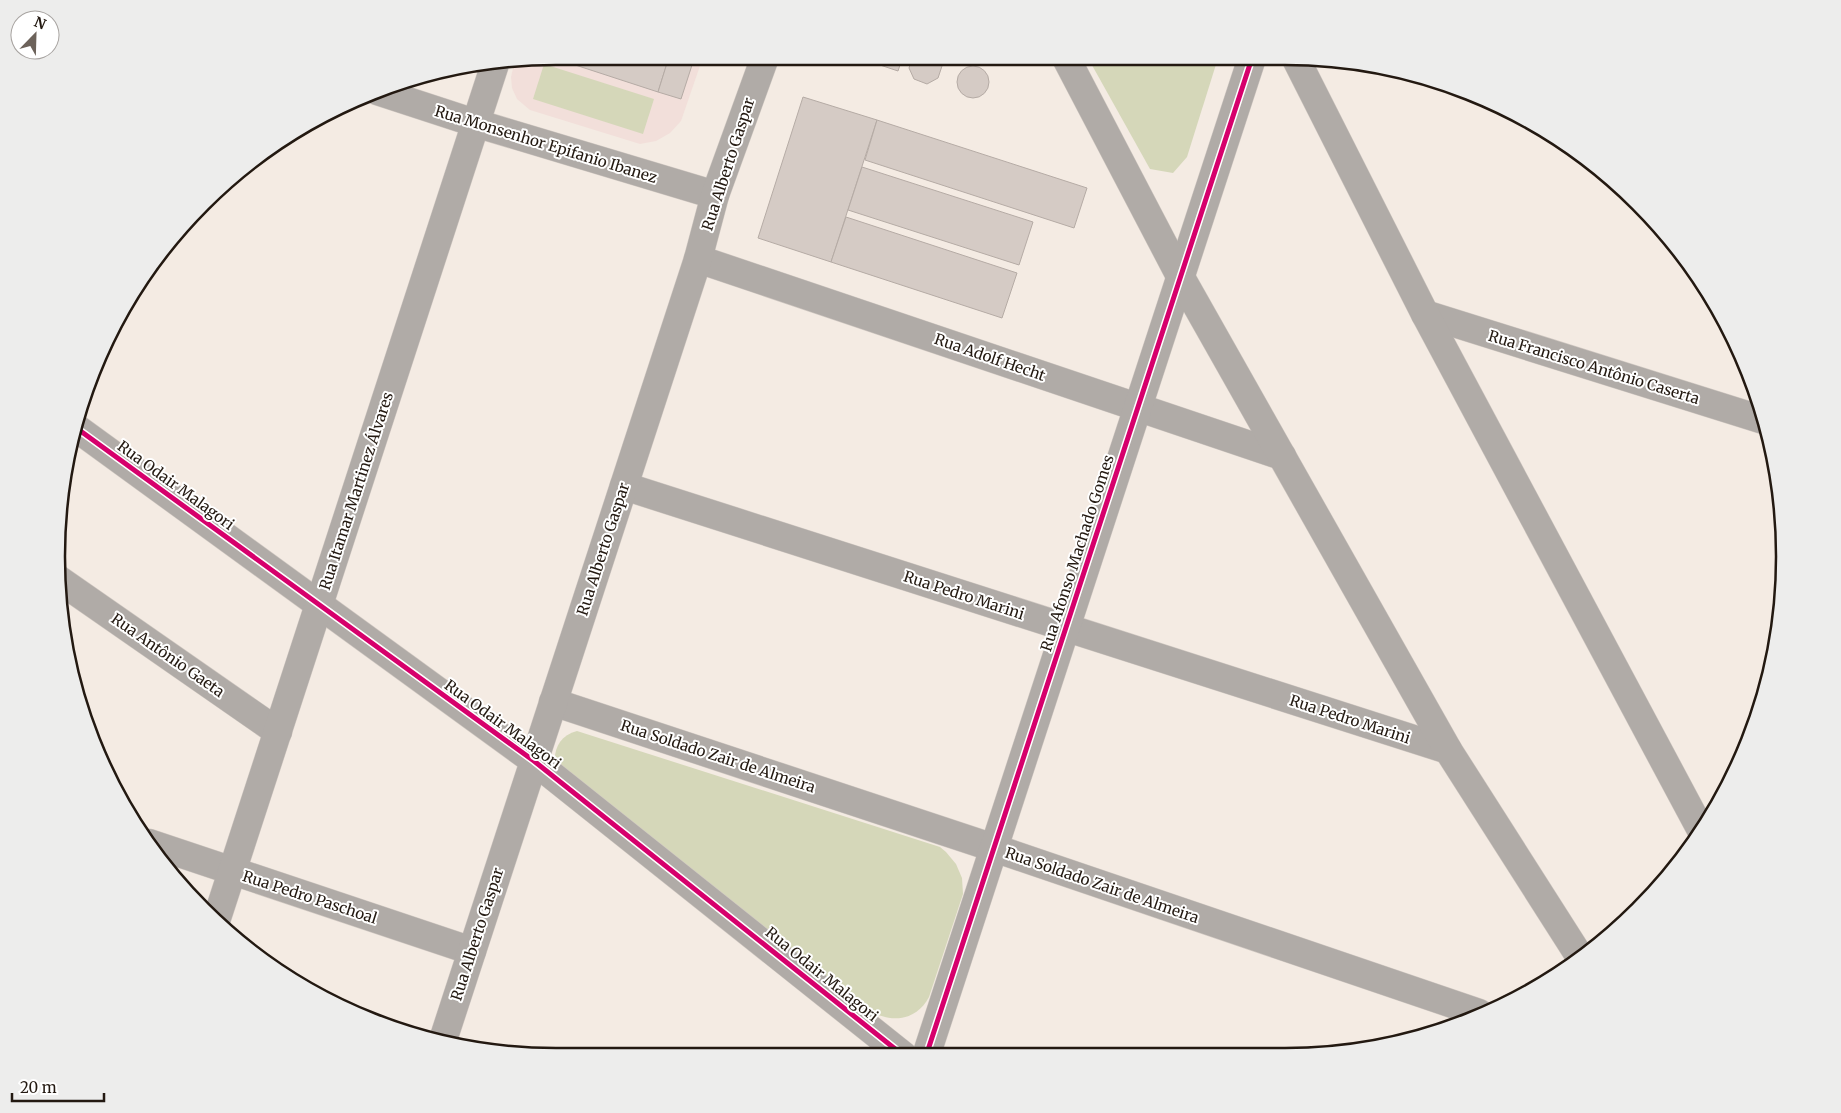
<svg xmlns="http://www.w3.org/2000/svg" width="1841" height="1113" viewBox="0 0 1841 1113" font-family="Merriweather,serif">
<rect width="100%" height="100%" fill="#f4ebe3"/>
<!-- education -->
<polygon fill="#f2dfda" points="515,60 702,60 681,121 670,133 656,141 640,144 530,110 517,99 512,88 511,77"/>
<!-- green -->
<g fill="#d5d7b9">
<polygon points="1088,58 1218,58 1187,157 1173,173 1150,169"/>
<polygon points="544,64 654,99 643,134 533,99"/>
<path d="M577 731 940 847 946 852 956 864 962 878 963 894 929 997C918 1018 897 1023 876 1014L556 769C552 752 558 736 577 731Z"/>
</g>
<!-- building -->
<g fill="#d5cbc5" stroke="#b5aba5">
<polygon points="862,59 902,59 898,71"/>
<polygon points="912,59 938,59 942,66 938,78 927,84 914,79 909,68"/>
<polygon points="560,60 668,60 658,92"/>
<polygon points="668,60 686,60 693,62 681,99 658,92"/>
<circle cx="973" cy="82" r="16"/>
<polygon points="803,97 877,120 831,262 758,238"/>
<polygon points="877,120 1087,188 1074,228 865,160"/>
<polygon points="862,167 1033,222 1019,265 848,210"/>
<polygon points="846,217 1017,273 1002,318 831,262"/>
</g>
<g fill="none" stroke-linecap="round" stroke-linejoin="round">
<!-- minor casing -->
<g stroke="#d1c9c3" stroke-width="29">
<g id="minor">
<polyline points="377,91 475,123 715,195"/>
<polyline points="698,259 1282,456"/>
<polyline points="1425,314 1763,420"/>
<polyline points="75,427 534,761 904,1056"/>
<polyline points="624,486 1448,750"/>
<polyline points="58,579 278,732"/>
<polyline points="553,702 994,848 1479,1013"/>
<polyline points="149,843 472,951"/>
<polyline points="216,921 496,61"/>
<polyline points="443,1040 698,259 715,195 764,60"/>
<polyline points="926,1056 1252,58"/>
</g>
</g>
<!-- tertiary casing -->
<g stroke="#d1c9c3" stroke-width="29">
<g id="tertiary">
<polyline points="1295,57 1425,314 1702,832"/>
<polyline points="1066,58 1180,276 1448,750 1580,957"/>
</g>
</g>
<!-- minor -->
<use href="#minor" stroke="#b0aba7" stroke-width="28"/>
<!-- tertiary -->
<use href="#tertiary" stroke="#b0aba7" stroke-width="28"/>
<!-- cycleway casing -->
<g stroke="#fff" stroke-width="8">
<g id="cycleway">
<polyline points="75,427 534,761 904,1056"/>
<polyline points="926,1056 1252,58"/>
</g>
</g>
<!-- cycleway -->
<use href="#cycleway" stroke="#d6006c" stroke-width="5"/>
</g>
<g text-anchor="middle" dominant-baseline="central" stroke-width="4" stroke-linejoin="round" paint-order="stroke">
<!-- street labels -->
<g font-size="15" fill="#231911" stroke="#fff">
<text transform="translate(546 144) rotate(17)">Rua Monsenhor Epifanio Ibanez</text>
<text transform="translate(728 164) rotate(-72)">Rua Alberto Gaspar</text>
<text transform="translate(990 357) rotate(19)">Rua Adolf Hecht</text>
<text transform="translate(1594 367) rotate(17)">Rua Francisco Antônio Caserta</text>
<text transform="translate(176 485) rotate(36)">Rua Odair Malagori</text>
<text transform="translate(356 491) rotate(-72)">Rua Itamar Martinez Álvares</text>
<text transform="translate(603 549) rotate(-72)">Rua Alberto Gaspar</text>
<text transform="translate(1077 553) rotate(-72)">Rua Afonso Machado Gomes</text>
<text transform="translate(964 595) rotate(18)">Rua Pedro Marini</text>
<text transform="translate(168 655) rotate(35)">Rua Antônio Gaeta</text>
<text transform="translate(1350 719) rotate(18)">Rua Pedro Marini</text>
<text transform="translate(503 724) rotate(36)">Rua Odair Malagori</text>
<text transform="translate(718 756) rotate(18)">Rua Soldado Zair de Almeira</text>
<text transform="translate(1102 885) rotate(19)">Rua Soldado Zair de Almeira</text>
<text transform="translate(310 897) rotate(18)">Rua Pedro Paschoal</text>
<text transform="translate(477 934) rotate(-72)">Rua Alberto Gaspar</text>
<text transform="translate(822 974) rotate(39)">Rua Odair Malagori</text>
</g>
</g>
<!-- crop -->
<path d="M0 0H1841V1113H0ZM556 65H1285A491 491 0 0 1 1776 556V557A491 491 0 0 1 1285 1048H556A491 491 0 0 1 65 557V556A491 491 0 0 1 556 65Z" fill="#ededec" fill-rule="evenodd"/>
<path fill="none" stroke="#231911" stroke-width="2.5" d="M556 65H1285A491 491 0 0 1 1776 556V557A491 491 0 0 1 1285 1048H556A491 491 0 0 1 65 557V556A491 491 0 0 1 556 65Z"/>
<!-- north arrow -->
<g transform="translate(35 35) rotate(23)"><circle r="24" fill="#ffffff" stroke="#a7a3a0"/>
<path d="M0-4L9 19L0 12L-9 19Z" fill="#6c625a"/>
<text y="-8" font-size="14" font-weight="bold" text-anchor="middle" fill="#231911">N</text>
</g>
<!-- scale -->
<path d="M12 1093v8h92v-8" fill="none" stroke="#231911" stroke-width="2.5"/>
<text x="20" y="1093" font-size="15" fill="#231911" stroke="#ffffff" stroke-width="4" paint-order="stroke">20 m</text>
</svg>
